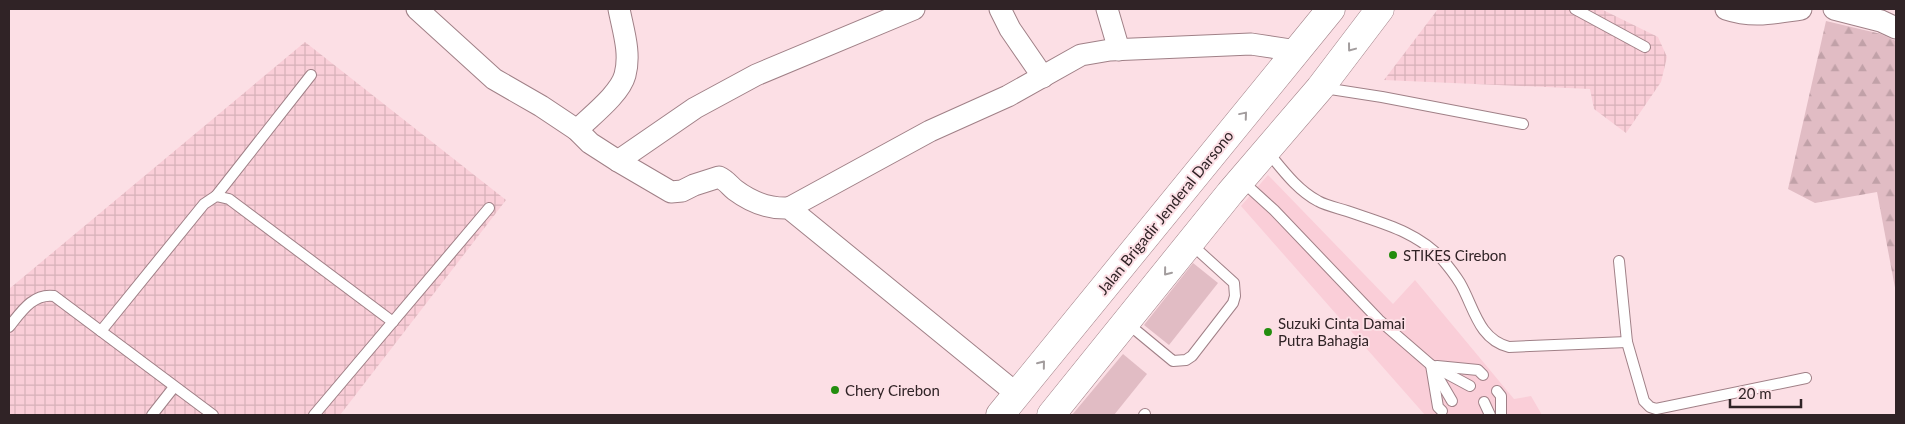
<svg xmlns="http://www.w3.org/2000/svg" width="1905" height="424" viewBox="0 0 1905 424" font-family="Lato,sans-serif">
<defs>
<pattern id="industrial-grid" width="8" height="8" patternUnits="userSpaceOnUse" patternTransform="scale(1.25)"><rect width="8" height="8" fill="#faced8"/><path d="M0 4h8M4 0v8" fill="none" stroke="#d7b1b9"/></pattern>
<pattern id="forest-firs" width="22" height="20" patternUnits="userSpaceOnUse" patternTransform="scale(1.25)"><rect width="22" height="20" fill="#e1bcc4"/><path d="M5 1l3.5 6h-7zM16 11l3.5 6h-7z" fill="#c1a1a8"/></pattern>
</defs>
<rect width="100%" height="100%" fill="#fcdfe5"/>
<!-- built -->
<polygon fill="#faced8" points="1268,175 1393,304 1415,280 1514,399 1531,396 1542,415 1425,415 1241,206"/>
<!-- industrial -->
<g fill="url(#industrial-grid)">
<polygon points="1438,9 1601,9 1658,37 1667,57 1661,82 1626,133 1594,109 1590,89 1384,80"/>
<polygon points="305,42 506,200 340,415 9,415 9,289"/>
</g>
<!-- green -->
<g fill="#e1bcc4">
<polygon points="1193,263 1218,283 1169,345 1144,325"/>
<polygon points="1123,354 1147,374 1114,415 1072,415"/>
</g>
<!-- forest -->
<polygon fill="url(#forest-firs)" points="1826,21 1881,34 1896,41 1896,293 1877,192 1815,203 1788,189"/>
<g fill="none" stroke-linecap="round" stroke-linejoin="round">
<!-- service casing -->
<g stroke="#a08087" stroke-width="12">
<g id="service">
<polyline points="1575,9 1645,47"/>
<polyline points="1324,88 1382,97 1523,124"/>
<path d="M1267 151C1282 169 1297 190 1318 201 1327 206 1338 208 1347 211 1381 223 1416 231 1442 259 1448 266 1455 275 1460 283 1474 307 1478 339 1509 347L1627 342"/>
<polyline points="1242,181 1274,210 1379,320 1431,365 1470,386"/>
<polyline points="216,196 311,75"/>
<polyline points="1619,261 1627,342 1644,401 1650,407 1656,409 1806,378"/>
<polyline points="1127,323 1173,361 1186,360 1192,356 1233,303 1235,296 1234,283 1191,244"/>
<path d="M9 327C21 312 33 293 54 296L213 415"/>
<polyline points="101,331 204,204 216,196 229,199 393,322"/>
<polyline points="1431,365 1438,407 1442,411"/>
<polyline points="1437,366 1478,370 1483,375"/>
<polyline points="1435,372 1452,401"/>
<polyline points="1497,391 1501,396 1501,415"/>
<polyline points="1484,402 1490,415"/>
<polyline points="152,415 174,387"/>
<polyline points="314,415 489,208"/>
<polyline points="1144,415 1145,414"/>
</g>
</g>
<!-- minor casing -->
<g stroke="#a08087" stroke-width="23">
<g id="minor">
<path d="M417 9 494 79 541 106 577 130 590 143 618 161 671 192 682 191 694 185 719 177C726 180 730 186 735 190 751 202 770 209 789 208L1017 394"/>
<polyline points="1000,9 1010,29 1043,77"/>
<polyline points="1107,9 1119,50"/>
<path d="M1726 9C1753 18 1773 13 1801 9"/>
<polyline points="1834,9 1881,21 1896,28"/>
<path d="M577 130C591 116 620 94 625 75 631 53 623 30 619 9"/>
<polyline points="618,161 695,108 756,75 914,9"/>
<polyline points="789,208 930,131 1008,96 1081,55 1110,50 1251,44 1297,51"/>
</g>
</g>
<!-- trunk casing -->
<g stroke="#a08087" stroke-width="29">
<g id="trunk">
<polyline points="1000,415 1331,9"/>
<polyline points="1051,415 1230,193 1320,88 1380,9"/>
</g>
</g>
<!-- service -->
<use href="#service" stroke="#fff" stroke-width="10"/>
<!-- minor -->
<use href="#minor" stroke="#fff" stroke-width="21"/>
<!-- trunk -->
<use href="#trunk" stroke="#fff" stroke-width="28"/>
</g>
<!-- one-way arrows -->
<defs><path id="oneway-chevron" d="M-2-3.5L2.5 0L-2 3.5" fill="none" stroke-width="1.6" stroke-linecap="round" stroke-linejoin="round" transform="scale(1.25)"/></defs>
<g stroke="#a29c9d">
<use href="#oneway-chevron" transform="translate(1351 48) rotate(127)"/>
<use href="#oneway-chevron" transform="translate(1244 115) rotate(-50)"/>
<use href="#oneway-chevron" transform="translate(1167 272) rotate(129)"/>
<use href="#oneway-chevron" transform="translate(1042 364) rotate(-51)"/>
</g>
<!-- markers -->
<g fill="#238d0e" stroke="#fcdfe5" stroke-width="2">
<circle cx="1393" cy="255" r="5"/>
<circle cx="1268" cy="332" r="5"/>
<circle cx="835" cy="390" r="5"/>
</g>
<g text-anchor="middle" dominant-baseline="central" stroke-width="4" stroke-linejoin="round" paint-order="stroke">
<!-- street labels -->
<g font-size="15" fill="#302326" stroke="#fcdfe5">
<text transform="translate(1165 212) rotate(-51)">Jalan Brigadir Jenderal Darsono</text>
</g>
<!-- poi labels -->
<g font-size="15" fill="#302326" stroke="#fcdfe5" text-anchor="start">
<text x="1403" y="255">STIKES Cirebon</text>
<text x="1278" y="323">Suzuki Cinta Damai<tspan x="1278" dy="17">Putra Bahagia</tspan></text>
<text x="845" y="390">Chery Cirebon</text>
</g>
</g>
<!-- border -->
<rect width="1905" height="424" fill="none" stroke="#302326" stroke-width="20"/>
<!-- scale -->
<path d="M1730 399v8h71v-8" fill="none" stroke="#302326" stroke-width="2.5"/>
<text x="1738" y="399" font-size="15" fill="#302326" stroke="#fcdfe5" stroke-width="4" paint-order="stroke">20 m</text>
</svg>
